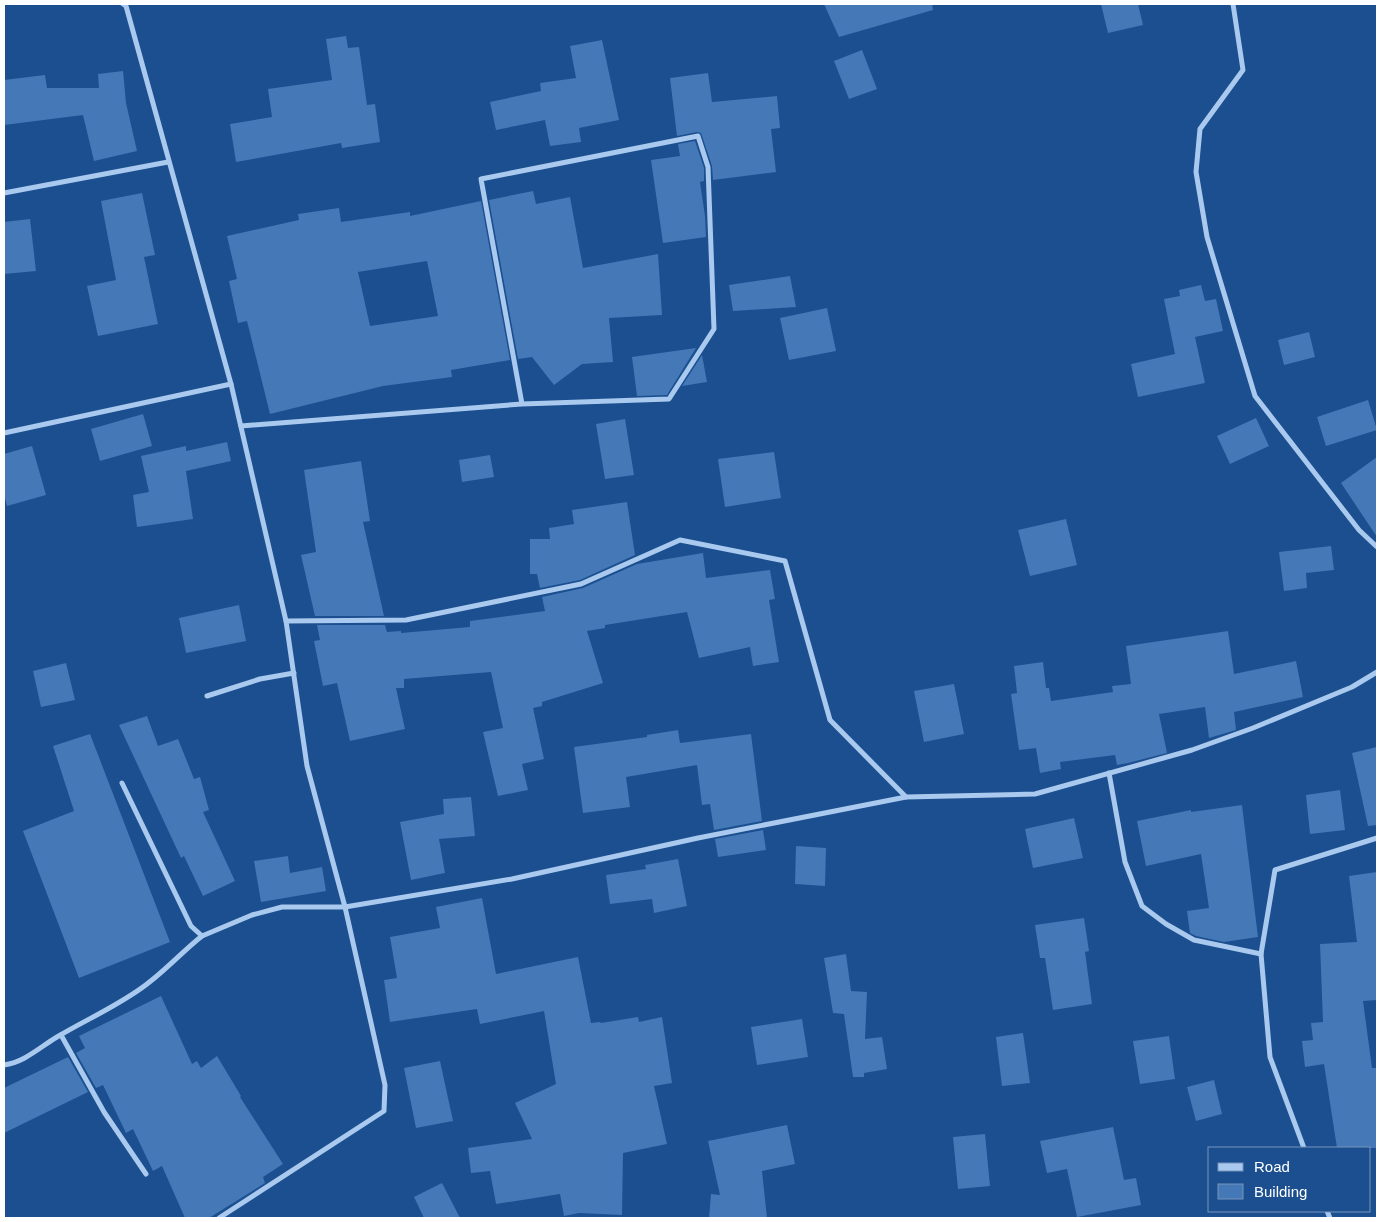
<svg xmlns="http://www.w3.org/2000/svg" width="1381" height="1222" viewBox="0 0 1381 1222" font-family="Arial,sans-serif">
<rect width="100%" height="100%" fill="#1b4f8f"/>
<!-- building -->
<g fill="#4478b7" fill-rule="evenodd">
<polygon points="824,4 932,4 933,10 839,37"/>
<polygon points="1101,4 1138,4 1143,25 1108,33"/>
<polygon points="346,36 348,48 359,47 367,105 375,104 380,142 342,148 341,143 236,162 230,124 272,117 268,89 332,80 326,39"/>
<polygon points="602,40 619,120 579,128 581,142 550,146 545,120 496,130 490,102 541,91 540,83 576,78 570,46"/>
<polygon points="862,50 877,89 849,99 834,61"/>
<polygon points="123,71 126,103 137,151 94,161 83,115 4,125 4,80 45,75 47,88 99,88 98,74"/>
<polygon points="708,73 712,102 777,96 780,128 771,129 776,172 713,180 712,166 701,133 697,132 677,136 670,78"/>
<polygon points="695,141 704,168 704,181 700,182 705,216 706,237 663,243 651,160 680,156 678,144"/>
<polygon points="533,191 536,204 570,197 583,268 658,254 662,315 609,318 613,362 582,364 554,385 532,357 518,359 489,200"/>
<polygon points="142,193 155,255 144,257 158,324 98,336 87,286 116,280 101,201"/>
<path d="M481 201 510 360 451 370 452 377 383 386 270 414 247 321 238 323 229 281 237 279 227 236 299 220 298 214 339 208 341 222 410 212V216ZM427 261 438 316 370 326 358 272Z"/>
<polygon points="30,219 36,271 4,274 4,222"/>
<polygon points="790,276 796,307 733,311 729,285"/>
<polygon points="1201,285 1205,301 1216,299 1223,331 1195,337 1205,383 1138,397 1131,364 1175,354 1164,299 1180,296 1179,290"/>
<polygon points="827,308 836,351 789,360 780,318"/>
<polygon points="1309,332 1315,357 1284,365 1278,340"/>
<polygon points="696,348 667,395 637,396 632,357"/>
<polygon points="702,355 707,382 682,386"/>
<polygon points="1368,400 1377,430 1326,446 1317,417"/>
<polygon points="143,414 152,446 100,461 91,429"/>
<polygon points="1256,418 1269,446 1230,464 1217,436"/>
<polygon points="625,419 634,475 605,479 596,424"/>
<polygon points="227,442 231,461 186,471 193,519 137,527 133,495 149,492 141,456 186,446 186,451"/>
<polygon points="32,446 46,495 7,506 4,494 4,454"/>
<polygon points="774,452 781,498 725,507 718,459"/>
<polygon points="490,455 494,477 462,482 459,460"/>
<polygon points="1377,457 1377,537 1341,483"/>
<polygon points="361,461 370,521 363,522 384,616 315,616 301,555 316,552 304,470"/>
<polygon points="627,502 635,555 580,580 540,588 537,574 530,574 530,539 550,539 549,528 574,524 572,510"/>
<polygon points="1066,519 1077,565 1030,576 1018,530"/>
<polygon points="1331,546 1334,570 1306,573 1307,588 1284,591 1279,552"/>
<polygon points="703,553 706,578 770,570 775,599 769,600 779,662 753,666 750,647 699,658 687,612 605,625 605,628 587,631 603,683 542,702 542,706 533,708 544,759 522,764 528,790 498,796 483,732 503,728 491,672 404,679 404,688 396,688 405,729 350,741 337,683 323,686 314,641 320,640 317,625 385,625 387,632 401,631 401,633 470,627 470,621 545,611 542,597 583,588 637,564"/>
<polygon points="239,605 246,641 186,653 179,618"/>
<polygon points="1228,631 1234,674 1296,661 1303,697 1234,712 1236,730 1209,738 1205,707 1159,714 1167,753 1128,763 1117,765 1115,755 1060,762 1061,769 1040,773 1036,748 1019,750 1011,694 1017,693 1014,666 1043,662 1046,688 1049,688 1051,701 1113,692 1112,686 1131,684 1126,646"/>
<polygon points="66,663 75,700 41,707 33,671"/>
<polygon points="954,684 964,734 924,742 914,691"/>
<polygon points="147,716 158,746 178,739 194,779 200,777 209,810 203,812 235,881 203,896 184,856 181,858 119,725"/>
<polygon points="678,730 680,743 751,734 762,821 714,830 710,804 702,805 697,765 626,777 630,807 583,813 574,747 647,737 647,735"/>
<polygon points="90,734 170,942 79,978 23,831 74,811 53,746"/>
<polygon points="1377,747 1377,825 1368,826 1352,753"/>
<polygon points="1340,790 1345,830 1310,834 1306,795"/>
<polygon points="471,797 475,836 439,839 445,873 411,880 400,822 444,814 443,799"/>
<polygon points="1242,805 1258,937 1224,942 1196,936 1190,933 1187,911 1209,908 1201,854 1146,866 1137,821 1191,810 1191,812"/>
<polygon points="1074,818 1083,858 1033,868 1025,829"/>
<polygon points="763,830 766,850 718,857 715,839"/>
<polygon points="796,846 826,848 825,886 795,884"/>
<polygon points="288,856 290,873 322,867 326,891 261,902 254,861"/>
<polygon points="678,859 687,906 654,913 652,899 610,904 606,875 646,869 645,865"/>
<polygon points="1377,872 1377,1000 1363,1001 1372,1068 1377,1068 1377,1148 1337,1148 1324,1064 1305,1067 1302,1041 1313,1040 1311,1023 1323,1022 1320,944 1357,942 1349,876"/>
<polygon points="482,898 496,974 578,957 591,1023 600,1022 601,1023 638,1017 639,1022 662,1017 672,1083 654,1086 667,1144 623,1153 622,1215 579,1213 564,1216 560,1194 496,1204 490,1171 471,1173 468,1148 532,1139 515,1103 556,1084 544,1011 480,1024 477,1009 390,1022 384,980 397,978 390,937 440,928 436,907"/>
<polygon points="1084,918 1089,951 1085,952 1092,1004 1053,1010 1045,958 1040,958 1035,925"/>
<polygon points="846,954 851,991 867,992 865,1039 882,1037 887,1069 864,1073 864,1077 853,1077 844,1014 833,1013 824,958"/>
<polygon points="161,996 192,1064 197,1061 201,1068 217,1056 241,1096 240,1097 283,1164 263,1177 265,1183 209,1218 185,1218 162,1166 153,1171 133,1129 126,1133 103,1085 96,1088 76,1053 85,1048 79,1036"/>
<polygon points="802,1019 808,1057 757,1065 751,1027"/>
<polygon points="1023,1033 1030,1083 1002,1086 996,1037"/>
<polygon points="1169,1036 1175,1079 1140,1084 1133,1041"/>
<polygon points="68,1057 88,1092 4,1133 4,1088"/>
<polygon points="440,1061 453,1121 416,1128 404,1068"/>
<polygon points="1214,1080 1222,1114 1196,1121 1187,1087"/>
<polygon points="787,1125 795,1164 762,1171 767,1218 709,1218 711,1194 720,1195 708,1141"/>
<polygon points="1113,1127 1124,1180 1136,1178 1141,1205 1077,1217 1067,1169 1047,1173 1040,1141"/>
<polygon points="985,1134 990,1186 958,1189 953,1137"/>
<polygon points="442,1183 460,1218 424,1218 414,1197"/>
</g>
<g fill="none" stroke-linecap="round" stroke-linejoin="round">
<!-- minor -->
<g stroke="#a9c9ee" stroke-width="5">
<polyline points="123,4 126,6 231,384 286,621 406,620 581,584 680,540 785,561 830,720 906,797 1035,794 1192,750 1253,728 1352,687 1377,672"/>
<polyline points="1233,4 1243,70 1200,129 1196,172 1207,237 1255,396 1359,530 1377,547"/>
<polyline points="4,193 168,162"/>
<polyline points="241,426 522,404 669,399 714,329 708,167 698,136 481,179 522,404"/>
<polyline points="4,433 231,384"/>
<polyline points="207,696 260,679 294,673"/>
<polyline points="1109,773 1125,862 1142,906 1166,924 1194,940 1261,954"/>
<polyline points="122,783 191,926 202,936 252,915 282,907 345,907 512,879 698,838 906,797"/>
<polyline points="61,1035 104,1112 146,1174"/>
<path d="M4 1065C25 1062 40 1047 57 1037 87 1019 120 1005 147 984 167 969 183 951 202 936"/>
<polyline points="1304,1148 1270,1057 1261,954 1275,870 1377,838"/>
<polyline points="1327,1211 1330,1218"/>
<polyline points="219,1218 384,1111 385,1085 345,907 307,766 286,621"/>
</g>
</g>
<!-- border -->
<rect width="1381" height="1222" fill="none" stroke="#ffffff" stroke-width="10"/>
<!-- legend -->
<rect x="1208" y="1147" width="162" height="65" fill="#1b4f8f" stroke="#7695bc"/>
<rect x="1218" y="1163" width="25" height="8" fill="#a9c9ee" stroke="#7695bc"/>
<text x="1254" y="1172" font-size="15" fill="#ffffff">Road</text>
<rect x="1218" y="1184" width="25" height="15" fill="#4478b7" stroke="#7695bc"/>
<text x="1254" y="1197" font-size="15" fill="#ffffff">Building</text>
</svg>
